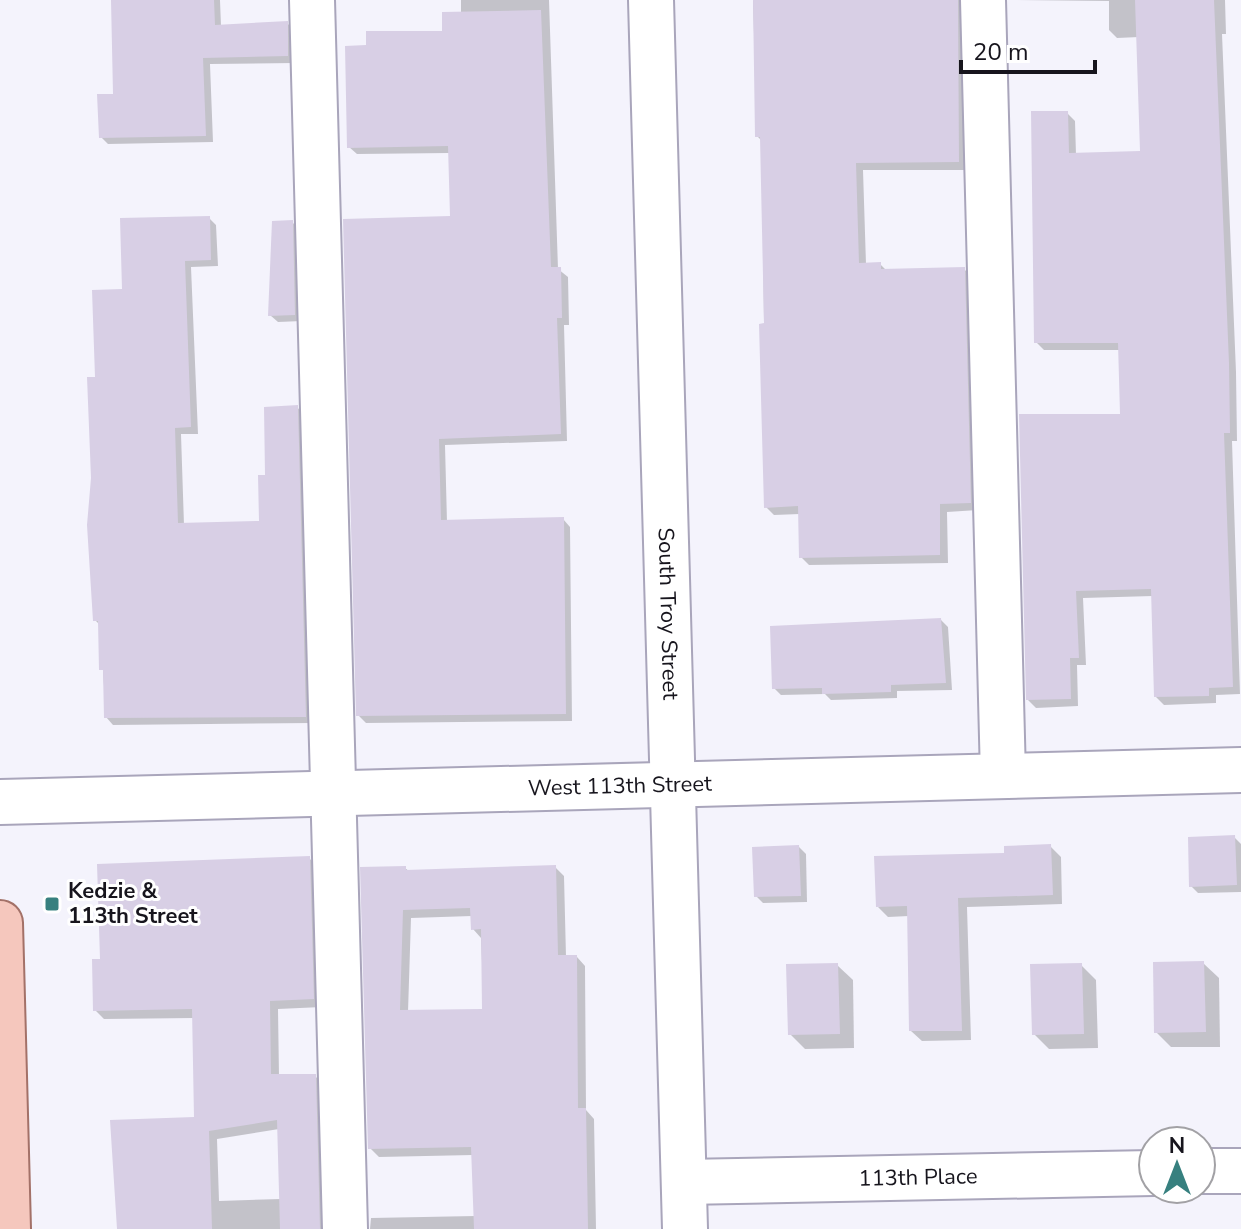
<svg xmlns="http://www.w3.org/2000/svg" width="1241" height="1229" viewBox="0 0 1241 1229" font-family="'Nunito Sans',sans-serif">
<rect width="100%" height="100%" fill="#f4f3fc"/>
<!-- shadow -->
<g fill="#0003" fill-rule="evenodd">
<polygon points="113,0 220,0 221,26 287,23 294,30 295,63 210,64 213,142 108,144 101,137 115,96"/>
<polygon points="461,0 549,0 558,269 568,277 569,325 564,325 567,441 445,445 447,522 563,519 570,527 572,721 366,723 358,715 452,218 450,153 357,154 349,147 461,13"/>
<polygon points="753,0 968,0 966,170 863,170 866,264 880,264 887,271 964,269 972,277 978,510 947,512 948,563 809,565 801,557 800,514 774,515 766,507 762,141 757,136"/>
<polygon points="1015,0 1225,0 1226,34 1222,34 1236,372 1237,441 1232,441 1240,694 1216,695 1216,703 1164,705 1156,697 1153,596 1083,598 1086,665 1077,665 1078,706 1036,708 1028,700 1122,416 1120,350 1044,350 1036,342 1067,113 1075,121 1076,155 1142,153 1139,37 1117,38 1109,30 1109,1"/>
<polygon points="209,218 216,225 218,266 191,267 198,434 181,434 184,525 261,523 267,477 297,407 304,415 313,723 113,725 106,717 100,625 95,620 97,379 124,291"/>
<polygon points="292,222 299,229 302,321 278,322 270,315"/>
<polygon points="941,620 948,627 952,690 897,691 897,698 831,700 825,694 781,695 774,688"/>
<polygon points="1234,837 1241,844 1241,892 1198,893 1191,886"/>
<polygon points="1050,846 1061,857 1062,904 967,907 971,1040 922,1041 911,1031 909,916 888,917 878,907 1006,855"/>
<polygon points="799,847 806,854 807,902 763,903 756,896"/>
<path d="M309 858 318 867 322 1007 278 1009 279 1076H315L324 1085 328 1229H119L196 1119 194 1018 104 1019 95 1010 102 961ZM279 1129 281 1199 219 1201 217 1139Z"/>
<path d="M555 867 564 876 566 957H577L585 966 586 1110 594 1119 596 1229H370L371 1218 475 1216 473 1155 379 1157 370 1148 405 868 410 872ZM472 916 473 929 481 938 484 1010 408 1012 411 918Z"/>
<polygon points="1203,963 1219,978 1220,1047 1171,1047 1156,1032"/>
<polygon points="837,965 853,980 854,1048 805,1049 790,1034"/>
<polygon points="1081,965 1096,980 1098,1048 1049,1049 1034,1034"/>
</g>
<!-- building -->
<g fill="#d8cfe5" fill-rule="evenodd">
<polygon points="111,0 214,0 215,25 288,21 288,56 203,58 206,136 99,138 97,94 113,94"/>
<polygon points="753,0 958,0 959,162 856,163 859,263 881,262 881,269 965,267 971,503 940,504 940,555 799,558 798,506 764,508 759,324 764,323 760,137 755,137"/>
<polygon points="1135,0 1214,0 1229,363 1230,433 1224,433 1233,687 1209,688 1209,696 1154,697 1151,589 1076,591 1079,658 1070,658 1071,699 1026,700 1019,414 1120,414 1118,343 1034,343 1031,111 1068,111 1069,153 1140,151"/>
<polygon points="541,10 551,267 561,267 562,318 557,318 561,434 439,439 441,520 564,517 566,714 356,716 343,219 450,216 448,146 347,148 345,46 366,45 366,31 442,31 442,12"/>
<polygon points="210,216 211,260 185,261 191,427 175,428 178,523 259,521 258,475 265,475 264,407 298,405 306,717 104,718 103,670 99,670 98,621 93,621 87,525 91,478 87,377 95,377 92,290 122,289 120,218"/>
<polygon points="293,220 295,315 268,316 272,221"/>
<polygon points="941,618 946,683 891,685 891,692 822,694 822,688 772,689 770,626"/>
<polygon points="1235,835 1237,885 1189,887 1188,837"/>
<polygon points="1051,844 1053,895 958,898 962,1031 909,1031 907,906 876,907 874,856 1004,853 1004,846"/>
<polygon points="799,845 801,896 754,897 752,847"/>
<polygon points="310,856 314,999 270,1001 271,1074 316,1074 320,1229 280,1229 277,1120 209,1131 212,1229 117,1229 110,1120 194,1117 192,1009 93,1011 92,959 100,959 97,864"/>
<path d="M556 865 558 955H577L578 1108H586L588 1229H474L471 1147 368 1149 360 867 406 866V870ZM470 908 471 930 481 929 482 1009 400 1010 403 910Z"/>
<polygon points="1204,961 1206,1032 1154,1033 1153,962"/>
<polygon points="838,963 840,1034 788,1035 786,964"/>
<polygon points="1082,963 1084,1034 1032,1035 1030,964"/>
</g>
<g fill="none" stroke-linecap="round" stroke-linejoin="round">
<!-- minor casing -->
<g stroke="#a9a5bb" stroke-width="48">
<g id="minor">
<polyline points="312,0 345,1229"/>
<path id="s1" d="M651 0 685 1229"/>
<polyline points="983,0 1003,776"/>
<path id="s2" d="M0 802 1241 770"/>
<polyline points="1201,1171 1241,1171"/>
<path id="s3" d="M684 1182 1153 1173"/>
</g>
</g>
<!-- major casing -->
<g stroke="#a37168" stroke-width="48">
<polyline id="major" points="0,923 8,1229"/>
</g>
<!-- minor -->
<use href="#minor" stroke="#fff" stroke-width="44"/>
<!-- major -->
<use href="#major" stroke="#f5c7bd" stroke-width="44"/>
</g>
<!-- markers -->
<rect fill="#37807f" stroke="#fff" stroke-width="3" x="44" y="896" width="16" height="16" rx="4"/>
<g text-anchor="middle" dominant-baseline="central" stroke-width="6" stroke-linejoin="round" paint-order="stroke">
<!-- street labels -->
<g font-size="22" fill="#17151d" stroke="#fff">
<text stroke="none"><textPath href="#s1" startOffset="614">South Troy Street</textPath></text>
<text stroke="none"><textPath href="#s2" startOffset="620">West 113th Street</textPath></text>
<text stroke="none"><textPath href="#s3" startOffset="234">113th Place</textPath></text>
</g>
<!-- poi labels -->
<g font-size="22" font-weight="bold" fill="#17151d" stroke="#fff" text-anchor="start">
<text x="68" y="891">Kedzie &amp;<tspan x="68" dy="25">113th Street</tspan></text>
</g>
</g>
<!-- north arrow -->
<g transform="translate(1177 1165)"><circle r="38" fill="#ffffff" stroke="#a2a1a5" stroke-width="2"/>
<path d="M0-6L14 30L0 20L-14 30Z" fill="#37807f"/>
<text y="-12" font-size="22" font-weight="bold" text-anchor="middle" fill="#17151d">N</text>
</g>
<!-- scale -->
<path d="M961 60v12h134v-12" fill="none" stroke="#17151d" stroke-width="4"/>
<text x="973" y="60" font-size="24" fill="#17151d" stroke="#ffffff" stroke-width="6" paint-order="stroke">20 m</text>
</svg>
